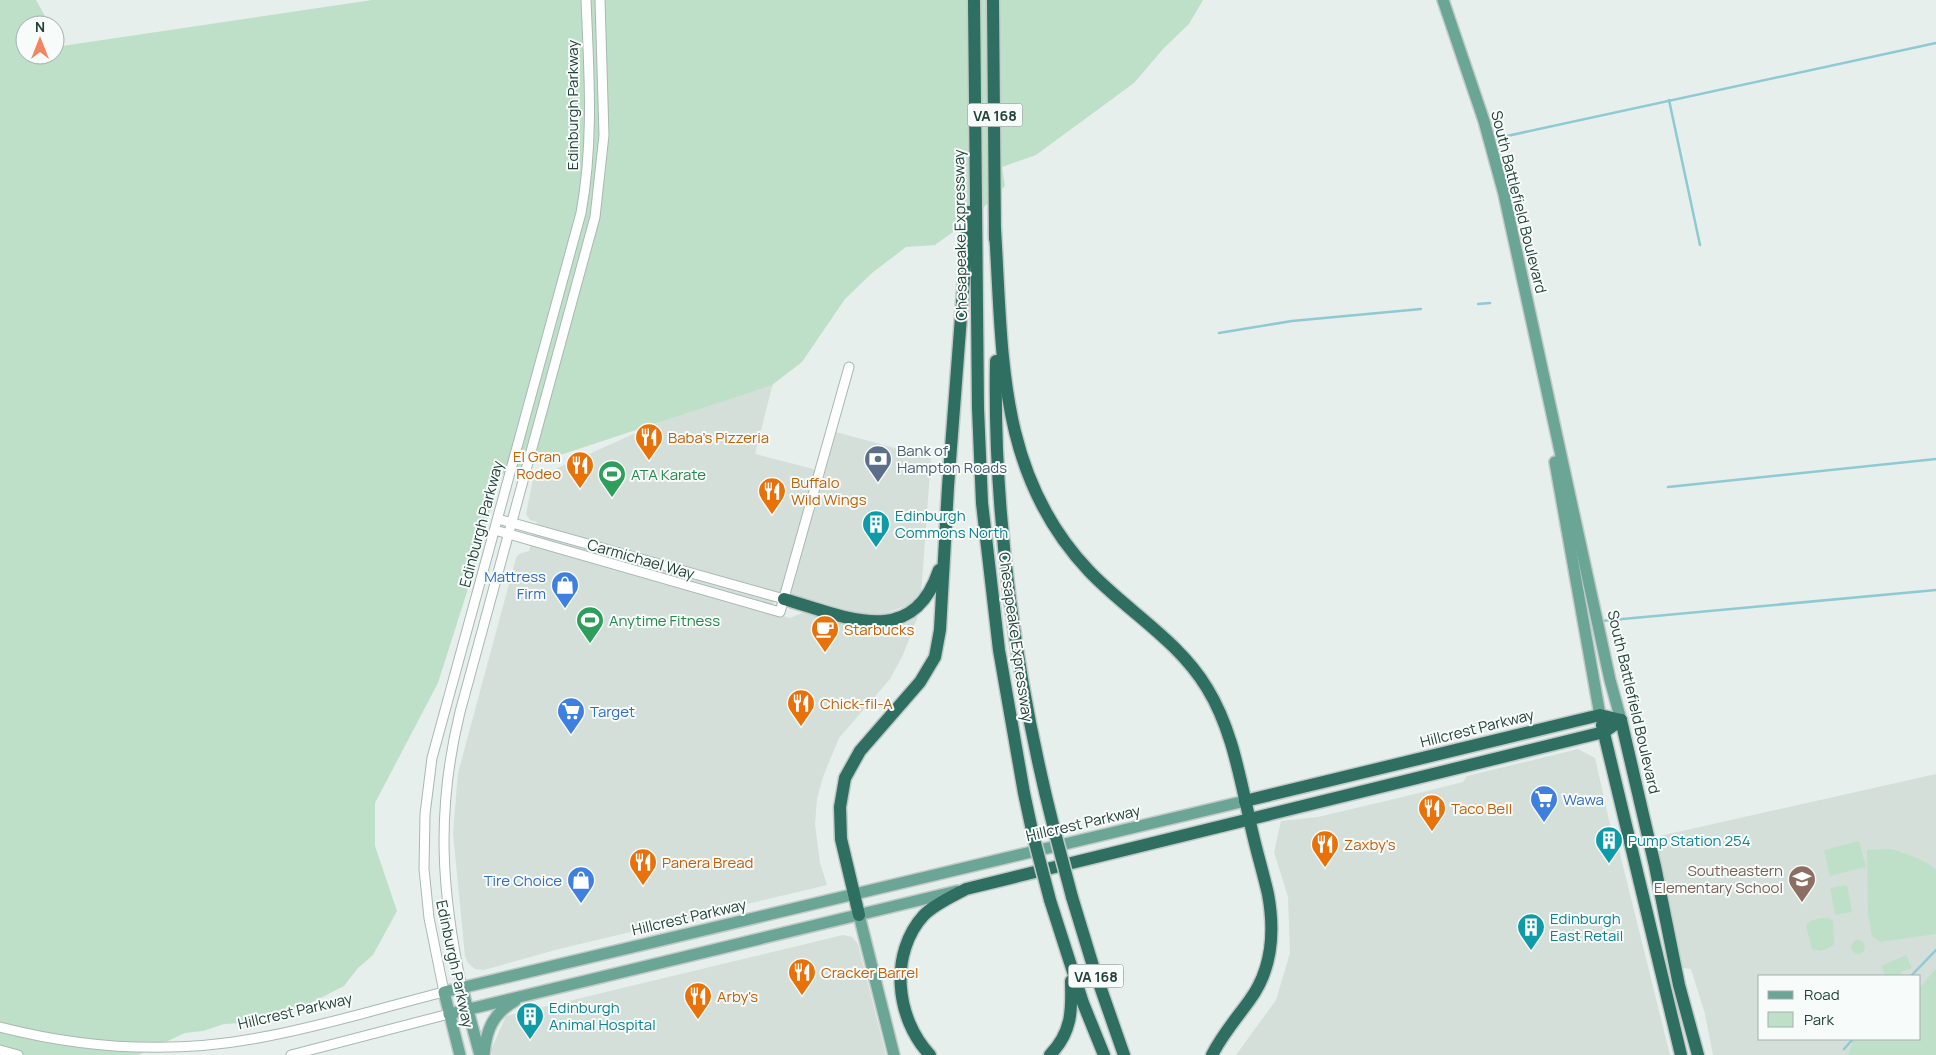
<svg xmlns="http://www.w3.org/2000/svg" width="1936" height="1055" viewBox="0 0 1936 1055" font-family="Manrope,sans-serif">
<rect width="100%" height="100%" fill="#e6efeb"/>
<!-- built -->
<g fill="#d4dfda">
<polygon points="774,379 755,454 825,472 836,432 931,458 921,595 908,605 881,615 858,615 777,593 770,612 790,618 804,612 854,626 875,629 899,624 919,613 903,655 890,679 839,738 823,777 817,799 815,824 820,863 827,885 555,950 484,970 475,969 468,963 465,956 453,833 458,773 516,558 519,554 529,551 537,522 530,520 526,514 533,479 736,388"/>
<polygon points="1578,749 1595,758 1616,851 1619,850 1670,1055 1236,1055 1276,1000 1290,953 1288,897 1274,852 1281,821 1318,817 1419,793 1463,782 1467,776"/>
<polygon points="1936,774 1936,968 1920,987 1920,976 1760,976 1760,1039 1853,1039 1848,1055 1713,1055 1705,1014 1691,969 1683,968 1655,837"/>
<polygon points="843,935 852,937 858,944 886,1055 492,1055 491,1050 506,1016"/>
</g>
<!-- green -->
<g fill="#bfe0c8">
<polygon points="0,0 36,0 50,25 25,25 25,55 55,55 55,34 62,46 372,0 1203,0 1189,24 1164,48 1134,83 1036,155 1002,167 1005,186 975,216 935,245 906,247 872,273 845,299 802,362 772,385 500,475 473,573 438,683 375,803 375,846 397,911 373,955 358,968 344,986 303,1007 242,1023 224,1024 203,1031 185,1033 138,1055 0,1055"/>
<polygon points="1859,841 1866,867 1830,876 1824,850"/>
<path d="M1891 849C1907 854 1923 858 1936 870V934L1880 942 1872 936 1868 913 1867 850Z"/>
<polygon points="1847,885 1852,912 1835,915 1830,888"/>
<polygon points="1821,918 1829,918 1833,921 1834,945 1821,951 1812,949 1806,926 1810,921"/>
<circle cx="1858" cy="947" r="7"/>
<polygon points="1906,955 1912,968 1901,972 1902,976 1886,976 1881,966"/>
<polygon points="1936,968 1936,1055 1848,1055 1853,1039 1920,1039 1920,987"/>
</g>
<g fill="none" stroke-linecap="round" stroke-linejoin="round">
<!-- stream -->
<g stroke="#8ec9d4" stroke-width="2.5">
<polyline points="1669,100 1700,245"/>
<polyline points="1493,139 1936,43"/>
<polyline points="1478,304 1490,303"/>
<polyline points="1219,333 1292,321 1421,309"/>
<polyline points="1668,487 1936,459"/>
<polyline points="1601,621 1936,590"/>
<polyline points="1911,976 1936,950"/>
<polyline points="1844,1049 1853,1039"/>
</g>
<!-- minor casing -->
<g stroke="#a8b8b2" stroke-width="11">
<g id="minor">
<polyline points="498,519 784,599"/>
<polyline points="495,530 780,612 849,367"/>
<path d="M462 988C441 891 436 810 460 712L595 217 604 135 600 0"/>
<path d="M0 1027C86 1049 176 1054 263 1037 324 1026 384 1007 444 992L429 918 424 869 425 814 432 758 581 213C594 142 589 72 586 0"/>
<polyline points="0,1050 18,1055"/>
<polyline points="291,1055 449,1014"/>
</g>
</g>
<!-- major casing -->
<g stroke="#c2cac8" stroke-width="14">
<g id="major">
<polyline points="1443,0 1484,121 1504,194 1610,680 1621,720"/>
<polyline points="1555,462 1600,715"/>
<polyline points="859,915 894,1055"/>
<polyline points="462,988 480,1055"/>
<polyline points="449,1014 957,891"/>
<polyline points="460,1055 444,992 1245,801"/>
<path d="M484 1055C486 1031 492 1014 515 1001"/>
</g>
</g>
<!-- highway casing -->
<g stroke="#c2cac8" stroke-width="15">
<g id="highway">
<polyline points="974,0 978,408 982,503 999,650 1024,793 1033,835"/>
<polyline points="993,0 995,239"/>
<path d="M995 230C1003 355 997 474 1089 571 1127 611 1178 640 1207 688 1231 727 1239 773 1249 817 1254 843 1262 868 1268 894 1275 932 1273 969 1249 1001 1236 1019 1222 1035 1212 1055"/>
<path d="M996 361C993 516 1016 679 1054 829"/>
<path d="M784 599C844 616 912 651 939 570"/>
<polyline points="1621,720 1655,866 1679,985 1698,1055"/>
<polyline points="1602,725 1681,1055"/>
<polyline points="1245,801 1600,715 1621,720"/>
<polyline points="1072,897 1093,966 1124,1055"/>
<polyline points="1050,900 1083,1003 1104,1055"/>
<polyline points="859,915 841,839 840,807 845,778 860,751 920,682 935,657 940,630 948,487 969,212"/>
<path d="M930 1055C895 1018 889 953 924 915 935 904 953 896 966 889L1604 732 1621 720"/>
<path d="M1050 1055C1072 1032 1072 1011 1071 981"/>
</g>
</g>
<!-- minor -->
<use href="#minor" stroke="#fff" stroke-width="9"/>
<!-- major -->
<use href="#major" stroke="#6aa596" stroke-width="11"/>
<!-- highway -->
<use href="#highway" stroke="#2f6f62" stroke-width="12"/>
<!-- highway-bridge casing -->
<g stroke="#c2cac8" stroke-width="15" stroke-linecap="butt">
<g id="highway-bridge">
<polyline points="1054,829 1072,897"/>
<polyline points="1033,835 1050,900"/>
</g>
</g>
<!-- highway-bridge -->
<use href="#highway-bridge" stroke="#2f6f62" stroke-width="12"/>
</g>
<!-- icons -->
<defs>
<g id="restaurant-pin" transform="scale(1.4375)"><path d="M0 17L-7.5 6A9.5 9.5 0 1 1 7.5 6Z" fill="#e8710a" stroke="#f7fbf9"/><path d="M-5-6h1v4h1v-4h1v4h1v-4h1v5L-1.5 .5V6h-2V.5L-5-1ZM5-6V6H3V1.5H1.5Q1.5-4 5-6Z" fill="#fff"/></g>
<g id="bank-pin" transform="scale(1.4375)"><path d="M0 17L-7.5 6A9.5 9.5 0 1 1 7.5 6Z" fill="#5c6f8a" stroke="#f7fbf9"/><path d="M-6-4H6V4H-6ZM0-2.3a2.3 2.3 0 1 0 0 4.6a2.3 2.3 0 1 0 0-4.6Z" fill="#fff"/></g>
<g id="stadium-pin" transform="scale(1.4375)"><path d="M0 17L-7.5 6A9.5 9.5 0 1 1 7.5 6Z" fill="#2e9e5b" stroke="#f7fbf9"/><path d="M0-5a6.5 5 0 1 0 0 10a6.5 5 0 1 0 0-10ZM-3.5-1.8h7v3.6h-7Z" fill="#fff"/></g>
<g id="building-pin" transform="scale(1.4375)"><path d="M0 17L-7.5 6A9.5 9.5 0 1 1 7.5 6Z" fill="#0f9aa8" stroke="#f7fbf9"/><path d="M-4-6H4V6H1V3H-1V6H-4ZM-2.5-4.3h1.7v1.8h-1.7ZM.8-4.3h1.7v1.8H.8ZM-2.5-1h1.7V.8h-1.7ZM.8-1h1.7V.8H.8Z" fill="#fff"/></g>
<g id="shop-pin" transform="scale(1.4375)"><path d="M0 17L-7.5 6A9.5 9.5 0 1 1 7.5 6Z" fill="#3f7fe0" stroke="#f7fbf9"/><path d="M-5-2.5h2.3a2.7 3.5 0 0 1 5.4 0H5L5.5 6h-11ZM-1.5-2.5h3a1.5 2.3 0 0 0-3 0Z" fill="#fff"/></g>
<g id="cafe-pin" transform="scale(1.4375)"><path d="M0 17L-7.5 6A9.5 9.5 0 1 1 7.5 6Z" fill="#e8710a" stroke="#f7fbf9"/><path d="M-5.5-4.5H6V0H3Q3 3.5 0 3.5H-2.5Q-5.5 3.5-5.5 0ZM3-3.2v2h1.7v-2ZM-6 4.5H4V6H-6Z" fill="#fff"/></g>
<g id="supermarket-pin" transform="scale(1.4375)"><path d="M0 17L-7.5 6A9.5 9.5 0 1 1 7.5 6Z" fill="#3f7fe0" stroke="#f7fbf9"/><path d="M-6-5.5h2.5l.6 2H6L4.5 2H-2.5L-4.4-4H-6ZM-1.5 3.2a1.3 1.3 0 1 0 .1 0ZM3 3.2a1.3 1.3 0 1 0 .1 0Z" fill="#fff"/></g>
<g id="school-pin" transform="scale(1.4375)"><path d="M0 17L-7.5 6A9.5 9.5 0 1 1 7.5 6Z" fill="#8d6e63" stroke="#f7fbf9"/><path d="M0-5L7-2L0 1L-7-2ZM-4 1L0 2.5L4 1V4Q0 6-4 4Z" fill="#fff"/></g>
</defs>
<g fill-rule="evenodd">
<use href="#restaurant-pin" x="649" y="437"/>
<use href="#bank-pin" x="878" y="459"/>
<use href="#restaurant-pin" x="580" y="465"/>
<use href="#stadium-pin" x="612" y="474"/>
<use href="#restaurant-pin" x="772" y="491"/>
<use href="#building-pin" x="876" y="524"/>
<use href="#shop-pin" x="565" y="585"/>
<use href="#stadium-pin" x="590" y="620"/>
<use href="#cafe-pin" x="825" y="629"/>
<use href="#restaurant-pin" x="801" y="703"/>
<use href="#supermarket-pin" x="571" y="711"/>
<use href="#supermarket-pin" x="1544" y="799"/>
<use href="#restaurant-pin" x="1432" y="808"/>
<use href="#building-pin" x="1609" y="840"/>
<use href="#restaurant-pin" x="1325" y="844"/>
<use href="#restaurant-pin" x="643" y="862"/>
<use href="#school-pin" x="1802" y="879"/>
<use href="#shop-pin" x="581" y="880"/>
<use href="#building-pin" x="1531" y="927"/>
<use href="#restaurant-pin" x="802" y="972"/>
<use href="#restaurant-pin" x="698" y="996"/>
<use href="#building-pin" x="530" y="1016"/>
</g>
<g text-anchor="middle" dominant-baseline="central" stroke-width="4" stroke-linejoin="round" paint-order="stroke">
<!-- shield labels -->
<g fill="#f7fbf9" stroke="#637a73" stroke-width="1">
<rect x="967.5" y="103.5" width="55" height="23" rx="4"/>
<rect x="1068.5" y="964.5" width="55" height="23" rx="4"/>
</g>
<g font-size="14" font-weight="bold" fill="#24423a">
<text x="995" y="115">VA 168</text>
<text x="1096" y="976">VA 168</text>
</g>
<!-- street labels -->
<g font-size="15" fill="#24423a" stroke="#f7fbf9">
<text transform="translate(572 105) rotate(-90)">Edinburgh Parkway</text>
<text transform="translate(1519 202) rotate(76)">South Battlefield Boulevard</text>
<text transform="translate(960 235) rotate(-91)">Chesapeake Expressway</text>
<text transform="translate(481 524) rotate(-75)">Edinburgh Parkway</text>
<text transform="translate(641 559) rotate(16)">Carmichael Way</text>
<text transform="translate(1016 637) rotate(82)">Chesapeake Expressway</text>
<text transform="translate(1634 702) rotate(77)">South Battlefield Boulevard</text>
<text transform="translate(1477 728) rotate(-14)">Hillcrest Parkway</text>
<text transform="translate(1083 823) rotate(-13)">Hillcrest Parkway</text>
<text transform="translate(689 917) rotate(-13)">Hillcrest Parkway</text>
<text transform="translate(455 964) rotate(78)">Edinburgh Parkway</text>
<text transform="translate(295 1011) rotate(-13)">Hillcrest Parkway</text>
</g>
<!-- food labels -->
<g font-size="15" fill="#c56008" stroke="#f7fbf9" text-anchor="start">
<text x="668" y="437">Baba’s Pizzeria</text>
<text x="561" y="456" text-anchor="end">El Gran<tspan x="561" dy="17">Rodeo</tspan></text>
<text x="791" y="482">Buffalo<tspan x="791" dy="17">Wild Wings</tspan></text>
<text x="844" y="629">Starbucks</text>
<text x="820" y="703">Chick-fil-A</text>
<text x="1451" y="808">Taco Bell</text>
<text x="1344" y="844">Zaxby's</text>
<text x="662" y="862">Panera Bread</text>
<text x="821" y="972">Cracker Barrel</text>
<text x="717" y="996">Arby's</text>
</g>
<!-- service labels -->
<g font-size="15" fill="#4e5e75" stroke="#f7fbf9" text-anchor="start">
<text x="897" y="450">Bank of<tspan x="897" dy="17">Hampton Roads</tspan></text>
</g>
<!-- leisure labels -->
<g font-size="15" fill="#27864d" stroke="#f7fbf9" text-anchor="start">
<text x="631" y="474">ATA Karate</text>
<text x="609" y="620">Anytime Fitness</text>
</g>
<!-- culture labels -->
<g font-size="15" fill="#0d838f" stroke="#f7fbf9" text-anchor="start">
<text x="895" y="515">Edinburgh<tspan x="895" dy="17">Commons North</tspan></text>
<text x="1628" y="840">Pump Station 254</text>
<text x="1550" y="918">Edinburgh<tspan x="1550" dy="17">East Retail</tspan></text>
<text x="549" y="1007">Edinburgh<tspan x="549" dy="17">Animal Hospital</tspan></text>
</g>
<!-- shop labels -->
<g font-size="15" fill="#366cbe" stroke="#f7fbf9" text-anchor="end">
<text x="546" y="576">Mattress<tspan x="546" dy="17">Firm</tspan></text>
<text x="590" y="711" text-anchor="start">Target</text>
<text x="1563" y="799" text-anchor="start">Wawa</text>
<text x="562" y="880">Tire Choice</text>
</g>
<!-- education labels -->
<g font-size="15" fill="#785e54" stroke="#f7fbf9" text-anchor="end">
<text x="1783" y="870">Southeastern<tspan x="1783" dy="17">Elementary School</tspan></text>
</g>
</g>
<!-- legend -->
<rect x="1758" y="975" width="162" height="65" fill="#f7fbf9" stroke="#a3b1ad"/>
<rect x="1768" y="991" width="25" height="8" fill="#6aa596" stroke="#a3b1ad"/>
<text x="1804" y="1000" font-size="15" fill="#24423a">Road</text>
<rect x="1768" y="1012" width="25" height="15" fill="#bfe0c8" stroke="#a3b1ad"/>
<text x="1804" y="1025" font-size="15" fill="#24423a">Park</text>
<!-- north arrow -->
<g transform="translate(40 40)"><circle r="24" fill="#f7fbf9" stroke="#a3b1ad"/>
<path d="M0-4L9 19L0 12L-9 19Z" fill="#f4845f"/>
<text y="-8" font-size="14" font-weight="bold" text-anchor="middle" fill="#24423a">N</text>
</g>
</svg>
